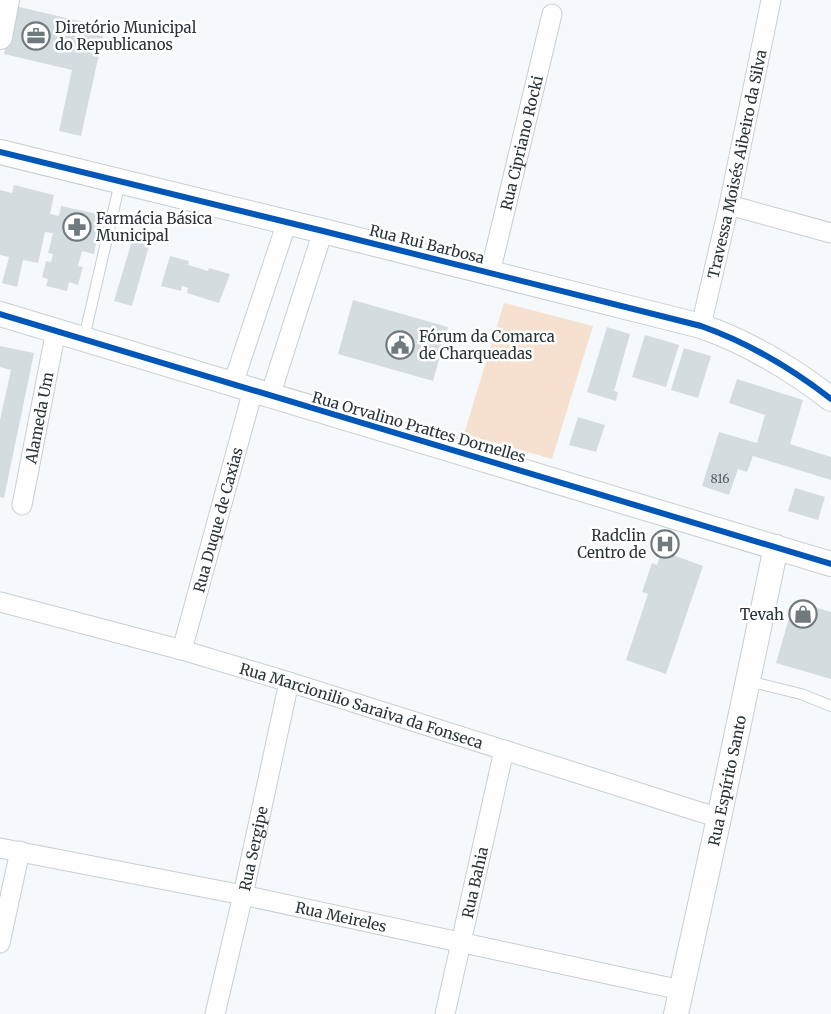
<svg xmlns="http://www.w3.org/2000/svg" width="831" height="1014" viewBox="0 0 831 1014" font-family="Merriweather,serif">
<rect width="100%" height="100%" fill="#f6f9fb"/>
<!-- green -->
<polygon fill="#f6e0d0" points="504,303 593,326 552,459 464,434"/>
<!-- building -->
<g fill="#d4dce0">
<polygon points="15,6 105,27 81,136 59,131 72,70 4,54"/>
<polygon points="14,185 54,195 50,214 59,216 61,206 102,215 94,254 82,251 78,266 83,267 78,285 69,282 67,291 46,286 48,279 42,277 46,261 51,262 53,254 48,253 53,233 45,232 38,263 23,260 17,287 2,283 9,257 0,255 0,190 12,193"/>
<polygon points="134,234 151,239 132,306 114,301"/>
<polygon points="170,256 189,261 188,265 208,271 209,268 230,274 219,303 187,293 188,288 182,286 181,291 161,286"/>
<polygon points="353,300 448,327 433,381 338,354"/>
<polygon points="607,327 630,334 614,391 618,392 616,401 587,392"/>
<polygon points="645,335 679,345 666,387 632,377"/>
<polygon points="0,346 34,353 4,498 0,497 0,420 11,370 0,367"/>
<polygon points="684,348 711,356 698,398 671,390"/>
<polygon points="737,379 803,400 790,444 831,457 831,480 753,456 747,472 738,469 729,495 702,486 719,432 757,443 765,415 729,403"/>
<polygon points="578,417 605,425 596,452 569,445"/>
<polygon points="795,488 825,497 818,520 788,511"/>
<polygon points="662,551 703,566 666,674 626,660 648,594 642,592 652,563 657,565"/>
<polygon points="794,601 831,612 831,679 776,663"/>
</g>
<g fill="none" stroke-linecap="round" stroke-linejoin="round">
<!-- service casing -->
<g stroke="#c8cfd2" stroke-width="12">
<g id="service">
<polyline points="84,338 120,182"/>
<polyline points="748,681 801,694 831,706"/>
</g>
</g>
<!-- minor casing -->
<g stroke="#c8cfd2" stroke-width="21">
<g id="minor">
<polyline points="729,205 831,233"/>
<path id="s1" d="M490 273 552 14"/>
<path id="s2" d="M701 326 729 205 771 0"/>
<polyline points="233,384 287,222"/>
<polyline points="270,396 323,231"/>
<path id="s3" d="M22 505 56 330"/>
<path id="s4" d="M0 602 182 650 289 682 719 818"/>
<path id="s5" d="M182 650 253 390"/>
<path id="s6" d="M0 848 243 895 681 990"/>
<polyline points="0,943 20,851"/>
<path id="s7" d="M215 1014 243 895 289 682"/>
<path id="s8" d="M445 1014 504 750"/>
</g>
</g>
<!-- tertiary casing -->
<g stroke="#c8cfd2" stroke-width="26">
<g id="tertiary">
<polyline points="0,37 7,0"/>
<path d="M0 152 323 231 701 326C749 343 791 368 831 399"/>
<polyline points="0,314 831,564"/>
<path id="s9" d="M676 1014 719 818 776 547"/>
</g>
</g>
<!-- service -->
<use href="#service" stroke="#fefefe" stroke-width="10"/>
<!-- minor -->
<use href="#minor" stroke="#fefefe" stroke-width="19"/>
<!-- tertiary -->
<use href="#tertiary" stroke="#fefefe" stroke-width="24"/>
<!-- cycleway casing -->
<g stroke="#fff" stroke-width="9">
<g id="cycleway">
<path d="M0 152 323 231 701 326C749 343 791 368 831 399"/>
<polyline points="0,314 831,564"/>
</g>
</g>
<!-- cycleway -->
<use href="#cycleway" stroke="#0057b8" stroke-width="6"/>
</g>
<!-- icons -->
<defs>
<g id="office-ring" transform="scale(1.4375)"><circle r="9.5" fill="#fff" stroke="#70797d" stroke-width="1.5"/><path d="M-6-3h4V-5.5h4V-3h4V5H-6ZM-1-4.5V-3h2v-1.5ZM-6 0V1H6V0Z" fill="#70797d"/></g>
<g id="pharmacy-ring" transform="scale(1.4375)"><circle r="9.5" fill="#fff" stroke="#70797d" stroke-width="1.5"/><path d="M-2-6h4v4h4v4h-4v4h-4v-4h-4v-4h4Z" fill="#70797d"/></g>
<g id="civic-ring" transform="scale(1.4375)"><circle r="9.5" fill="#fff" stroke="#70797d" stroke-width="1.5"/><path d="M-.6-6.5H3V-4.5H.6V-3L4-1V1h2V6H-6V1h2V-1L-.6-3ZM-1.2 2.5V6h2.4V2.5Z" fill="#70797d"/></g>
<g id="hospital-ring" transform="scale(1.4375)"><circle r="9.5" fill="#fff" stroke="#70797d" stroke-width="1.5"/><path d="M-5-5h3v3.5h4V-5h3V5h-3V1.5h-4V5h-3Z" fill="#70797d"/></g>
<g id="shop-ring" transform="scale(1.4375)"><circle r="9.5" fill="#fff" stroke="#70797d" stroke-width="1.5"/><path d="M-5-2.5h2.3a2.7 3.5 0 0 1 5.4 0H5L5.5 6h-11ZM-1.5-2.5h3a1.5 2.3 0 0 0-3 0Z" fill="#70797d"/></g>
</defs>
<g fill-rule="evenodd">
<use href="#office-ring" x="36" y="36"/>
<use href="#pharmacy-ring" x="77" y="227"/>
<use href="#civic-ring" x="400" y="345"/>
<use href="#hospital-ring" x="665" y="544"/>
<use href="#shop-ring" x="803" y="614"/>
</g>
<g text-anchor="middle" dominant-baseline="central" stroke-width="5" stroke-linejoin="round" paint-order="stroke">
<!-- number labels -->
<g font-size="12" fill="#535e63">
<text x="720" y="478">816</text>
</g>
<!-- poi labels -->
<g font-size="15" fill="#283439" stroke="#fff" text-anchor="start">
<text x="55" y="27">Diretório Municipal<tspan x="55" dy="17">do Republicanos</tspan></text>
<text x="96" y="218">Farmácia Básica<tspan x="96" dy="17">Municipal</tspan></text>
<text x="419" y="336">Fórum da Comarca<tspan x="419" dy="17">de Charqueadas</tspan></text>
<text x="646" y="535" text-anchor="end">Radclin<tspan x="646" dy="17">Centro de</tspan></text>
<text x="784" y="614" text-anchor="end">Tevah</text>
</g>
<!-- street labels -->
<g font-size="15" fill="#283439" stroke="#fff">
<text stroke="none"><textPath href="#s1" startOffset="134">Rua Cipriano Rocki</textPath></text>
<text stroke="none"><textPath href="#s2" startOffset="166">Travessa Moisés Aibeiro da Silva</textPath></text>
<text transform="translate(427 244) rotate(14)">Rua Rui Barbosa</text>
<text stroke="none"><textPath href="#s3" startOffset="89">Alameda Um</textPath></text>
<text transform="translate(419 427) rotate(16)">Rua Orvalino Prattes Dornelles</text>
<text stroke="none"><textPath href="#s5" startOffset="135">Rua Duque de Caxias</textPath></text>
<text stroke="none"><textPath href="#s4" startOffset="376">Rua Marcionilio Saraiva da Fonseca</textPath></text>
<text stroke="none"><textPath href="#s9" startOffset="239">Rua Espírito Santo</textPath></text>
<text stroke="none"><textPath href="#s7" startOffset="170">Rua Sergipe</textPath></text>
<text stroke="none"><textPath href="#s8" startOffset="135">Rua Bahia</textPath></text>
<text stroke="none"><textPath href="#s6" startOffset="348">Rua Meireles</textPath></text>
</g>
</g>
</svg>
